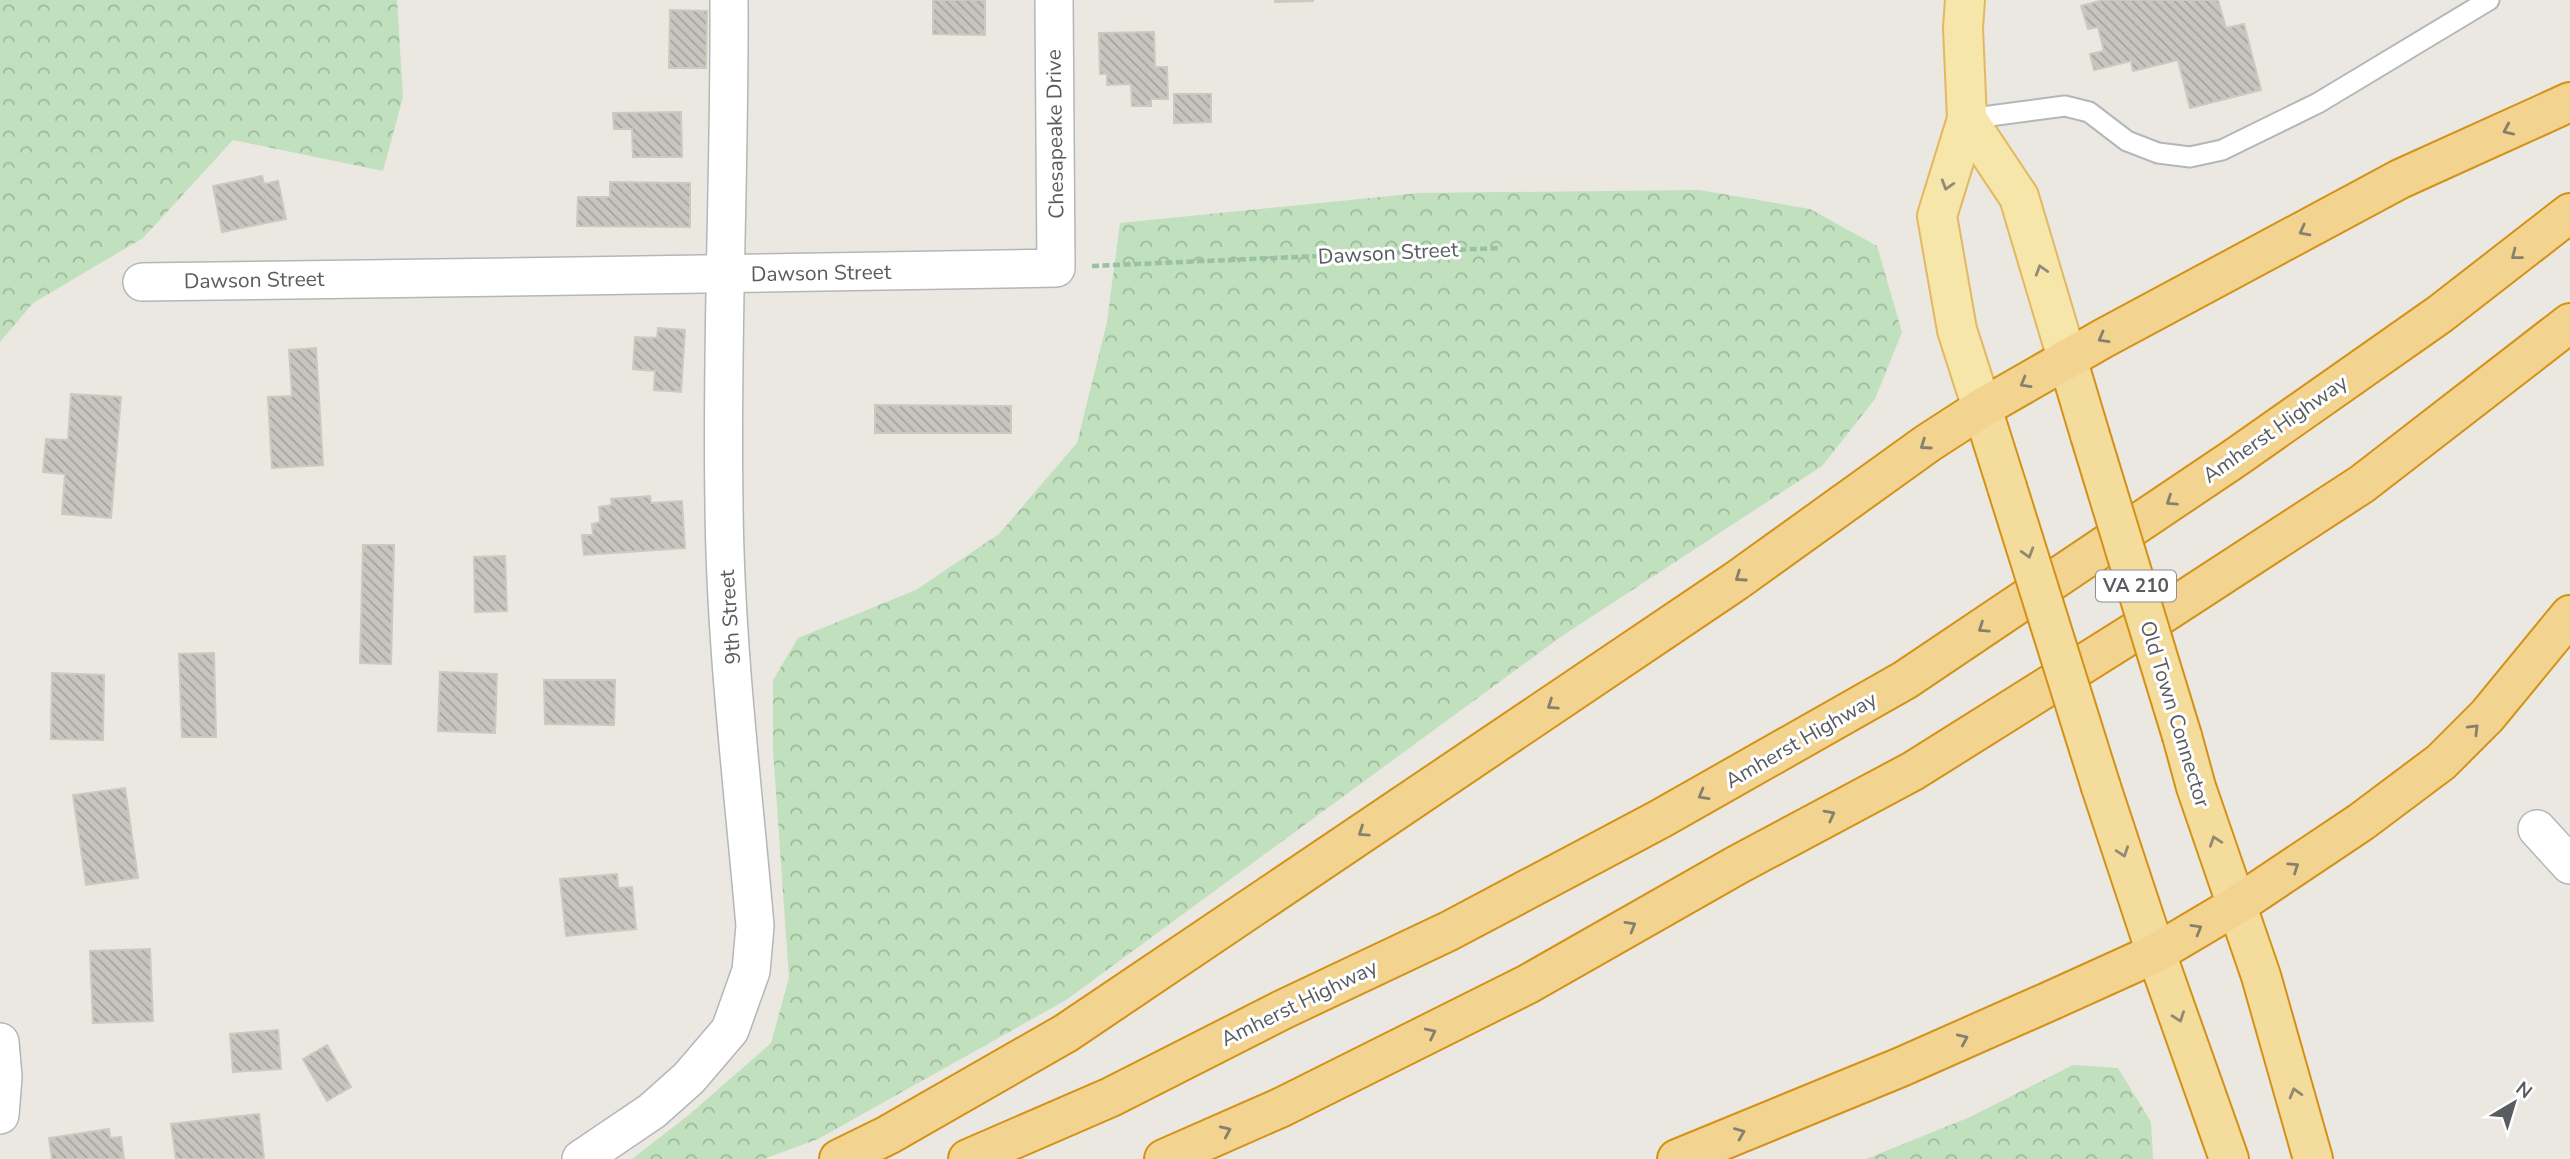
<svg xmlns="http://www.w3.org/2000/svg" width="2570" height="1159" viewBox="0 0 2570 1159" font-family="'Nunito Sans',sans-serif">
<defs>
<pattern id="forest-crowns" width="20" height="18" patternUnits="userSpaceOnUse" patternTransform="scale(1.75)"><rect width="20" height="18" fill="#c0e0be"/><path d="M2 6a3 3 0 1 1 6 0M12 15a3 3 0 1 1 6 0" fill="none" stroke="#9fb99e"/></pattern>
<pattern id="building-back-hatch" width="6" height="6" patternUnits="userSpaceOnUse" patternTransform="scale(1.75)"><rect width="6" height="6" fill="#c8c4c0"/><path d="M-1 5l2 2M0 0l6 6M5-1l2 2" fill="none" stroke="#a5a29f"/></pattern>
</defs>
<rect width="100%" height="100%" fill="#eae8e0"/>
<!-- forest -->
<g fill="url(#forest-crowns)">
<polygon points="0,0 397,0 403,97 383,171 233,140 143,238 33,303 0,342"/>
<polygon points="1699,190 1810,209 1877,246 1902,332 1875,399 1822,466 1562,636 1066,1000 818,1139 764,1159 632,1159 690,1114 771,1043 789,978 773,749 773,680 798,638 916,590 999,534 1077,443 1107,322 1120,223 1420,193"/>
<polygon points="2073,1065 2118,1068 2151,1122 2153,1159 1866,1159 1970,1117"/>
</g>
<!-- building -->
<g fill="url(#building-back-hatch)" stroke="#cec9bf" stroke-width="2">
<polygon points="933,0 985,0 985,35 933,34"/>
<polygon points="1275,0 1313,0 1313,1 1275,2"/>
<polygon points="2103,0 2218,0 2226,28 2244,24 2261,90 2190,108 2178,60 2133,71 2131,61 2094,70 2090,54 2104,51 2098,27 2088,29 2081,6"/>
<polygon points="670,10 707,11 706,68 669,68"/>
<polygon points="1154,32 1155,67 1167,67 1168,99 1151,99 1151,106 1132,106 1131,84 1107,85 1107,74 1100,74 1099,33"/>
<polygon points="1174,94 1211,94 1211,122 1174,123"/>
<polygon points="681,112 682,157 633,157 632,129 614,129 613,113"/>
<polygon points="262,176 264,184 278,181 286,219 222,232 213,186"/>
<polygon points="610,182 690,183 690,227 577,226 578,197 610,197"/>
<polygon points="658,328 685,330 681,392 654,390 655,371 633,369 635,337 657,338"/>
<polygon points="316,348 323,465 272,468 268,397 292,396 289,350"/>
<polygon points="71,394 121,397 111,518 62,514 65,474 43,472 46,439 68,440"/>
<polygon points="875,405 1011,406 1011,433 875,433"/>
<polygon points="650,496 651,503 682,501 685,548 584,555 582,535 593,535 592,524 600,522 599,507 612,505 611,499"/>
<polygon points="363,545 394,545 391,664 360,663"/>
<polygon points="505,556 507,611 475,612 474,557"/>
<polygon points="214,653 216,737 182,737 179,654"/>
<polygon points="440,672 497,674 495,733 438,731"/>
<polygon points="52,673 104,675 103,740 51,739"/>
<polygon points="544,680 615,680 614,725 545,724"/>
<polygon points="125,788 138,878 86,885 73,795"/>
<polygon points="617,874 618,888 632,887 636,929 566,936 560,879"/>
<polygon points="150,949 153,1021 93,1023 90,951"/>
<polygon points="278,1030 281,1069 233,1072 230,1034"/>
<polygon points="327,1045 351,1087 327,1101 303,1059"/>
<polygon points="259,1114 264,1159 176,1159 171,1124"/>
<polygon points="109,1129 110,1138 121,1137 124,1159 52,1159 49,1138"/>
</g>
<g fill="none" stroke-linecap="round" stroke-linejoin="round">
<!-- service casing -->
<g stroke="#b3b6ba" stroke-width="23">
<polyline id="service" points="1967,119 2065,106 2089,112 2127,141 2158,153 2190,157 2222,150 2318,103 2489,0"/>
</g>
<!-- minor casing -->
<g stroke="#b3b6ba" stroke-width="40">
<g id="minor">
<path d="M142 282C447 277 751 275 1056 268L1054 0"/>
<polyline points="2537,829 2570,865"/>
<polyline points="0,1042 3,1077 0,1115"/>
<path d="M581 1159 652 1111 689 1078 730 1030 751 971 755 926C743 786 725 644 724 503 721 336 730 168 729 0"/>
</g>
</g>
<!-- primary casing -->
<g stroke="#e2b861" stroke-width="42">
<g id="primary">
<polyline points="1965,0 1963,28 1967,119 1937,216 1957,330 1982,408"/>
<polyline points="1967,119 2019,197 2067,358"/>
</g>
</g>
<!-- trunk casing -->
<g stroke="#d59116" stroke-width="42">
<g id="trunk">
<polyline points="2067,358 2090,435"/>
<polyline points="1982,408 2007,487"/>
<polyline points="2182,736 2196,787 2261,976 2313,1159"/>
<polyline points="2101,787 2156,953 2229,1159"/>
</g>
</g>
<!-- motorway casing -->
<g stroke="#d59116" stroke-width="42">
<g id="motorway">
<polyline points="839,1159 888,1135 1066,1033 1736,581 1928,443 1982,408 2104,338 2400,179 2570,102"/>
<polyline points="968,1159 1111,1097 1282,1010 1449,931 1660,819 1905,680 2235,458 2440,314 2570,213"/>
<polyline points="1164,1159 1282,1107 1528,984 1737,865 1913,771 2147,624 2362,484 2570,323"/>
<polyline points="1677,1159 1901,1067 2050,1001 2156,953 2237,905 2361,822 2441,762 2487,716 2570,615"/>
</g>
</g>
<!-- path -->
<polyline stroke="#99c1a2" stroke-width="4.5" stroke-dasharray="7 3.5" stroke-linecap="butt" points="1092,266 1500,248"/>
<!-- service -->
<use href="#service" stroke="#fff" stroke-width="19"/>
<!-- minor -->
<use href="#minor" stroke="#fff" stroke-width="37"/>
<!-- primary -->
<use href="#primary" stroke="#f6e6a9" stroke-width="38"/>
<!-- trunk -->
<use href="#trunk" stroke="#f4dd9c" stroke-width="38"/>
<!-- motorway -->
<use href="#motorway" stroke="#f2d490" stroke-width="38"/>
<!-- trunk-bridge casing -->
<g stroke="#d59116" stroke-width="42" stroke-linecap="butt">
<g id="trunk-bridge">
<polyline points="2090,435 2182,736"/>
<polyline points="2007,487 2101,787"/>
</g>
</g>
<!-- trunk-bridge -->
<use href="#trunk-bridge" stroke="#f4dd9c" stroke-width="38"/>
</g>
<!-- one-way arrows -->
<defs><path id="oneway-chevron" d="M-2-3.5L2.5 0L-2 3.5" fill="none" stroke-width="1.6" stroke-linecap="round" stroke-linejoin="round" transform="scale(1.75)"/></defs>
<g stroke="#87806e">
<use href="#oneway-chevron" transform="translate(2508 130) rotate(156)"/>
<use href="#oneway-chevron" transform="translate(2304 231) rotate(152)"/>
<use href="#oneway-chevron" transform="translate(2516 255) rotate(142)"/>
<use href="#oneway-chevron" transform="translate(2103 338) rotate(151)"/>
<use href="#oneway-chevron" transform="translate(2025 383) rotate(150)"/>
<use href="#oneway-chevron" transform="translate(1925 445) rotate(145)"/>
<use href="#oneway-chevron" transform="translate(2171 501) rotate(146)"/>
<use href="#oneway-chevron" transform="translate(1740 577) rotate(145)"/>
<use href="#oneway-chevron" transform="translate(1983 628) rotate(146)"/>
<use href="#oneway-chevron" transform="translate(1552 705) rotate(146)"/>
<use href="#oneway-chevron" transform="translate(2474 729) rotate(-45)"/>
<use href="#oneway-chevron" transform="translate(1703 795) rotate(150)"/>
<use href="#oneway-chevron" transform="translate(1830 815) rotate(-28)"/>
<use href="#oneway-chevron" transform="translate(1363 832) rotate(146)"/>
<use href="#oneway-chevron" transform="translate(2294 867) rotate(-34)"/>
<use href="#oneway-chevron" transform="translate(1631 926) rotate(-30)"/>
<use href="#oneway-chevron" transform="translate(2197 929) rotate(-30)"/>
<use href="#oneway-chevron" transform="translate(1431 1033) rotate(-26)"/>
<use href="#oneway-chevron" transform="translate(1963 1039) rotate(-24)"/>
<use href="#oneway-chevron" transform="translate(1226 1131) rotate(-24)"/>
<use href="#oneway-chevron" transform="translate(1740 1133) rotate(-22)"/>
</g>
<g stroke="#908c7a">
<use href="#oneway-chevron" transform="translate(1947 185) rotate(107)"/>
<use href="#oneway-chevron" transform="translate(2041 270) rotate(-107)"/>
</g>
<g stroke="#8f8975">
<use href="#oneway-chevron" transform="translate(2028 553) rotate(73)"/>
<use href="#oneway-chevron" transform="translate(2215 841) rotate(-109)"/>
<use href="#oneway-chevron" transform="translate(2123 852) rotate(71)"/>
<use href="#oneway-chevron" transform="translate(2179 1017) rotate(70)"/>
<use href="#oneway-chevron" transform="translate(2295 1093) rotate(-106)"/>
</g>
<g text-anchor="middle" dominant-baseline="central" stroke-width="6" stroke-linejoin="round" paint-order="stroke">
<!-- shield labels -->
<rect fill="#fff" stroke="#8b8d90" stroke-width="2" x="2096" y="570.5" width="80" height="31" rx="5"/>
<g font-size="19" font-weight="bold" fill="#595c60">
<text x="2136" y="586">VA 210</text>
</g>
<!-- street labels -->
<g font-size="21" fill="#595c60" stroke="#fff">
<text transform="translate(1055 134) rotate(-91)">Chesapeake Drive</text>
<text transform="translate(1388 253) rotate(-3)">Dawson Street</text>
<text transform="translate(821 273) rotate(-1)">Dawson Street</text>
<text transform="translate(254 280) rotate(-1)">Dawson Street</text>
<text transform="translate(2275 429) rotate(-35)">Amherst Highway</text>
<text transform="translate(730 617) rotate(-94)">9th Street</text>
<text transform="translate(2175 714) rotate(73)">Old Town Connector</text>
<text transform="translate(1801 740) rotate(-30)">Amherst Highway</text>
<text transform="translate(1299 1003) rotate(-26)">Amherst Highway</text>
</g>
</g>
<!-- north arrow -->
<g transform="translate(2514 1103) rotate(38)" stroke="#ffffff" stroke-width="5" paint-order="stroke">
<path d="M0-5L12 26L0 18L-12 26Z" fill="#595c60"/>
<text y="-10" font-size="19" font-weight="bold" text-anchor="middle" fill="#595c60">N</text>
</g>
</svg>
